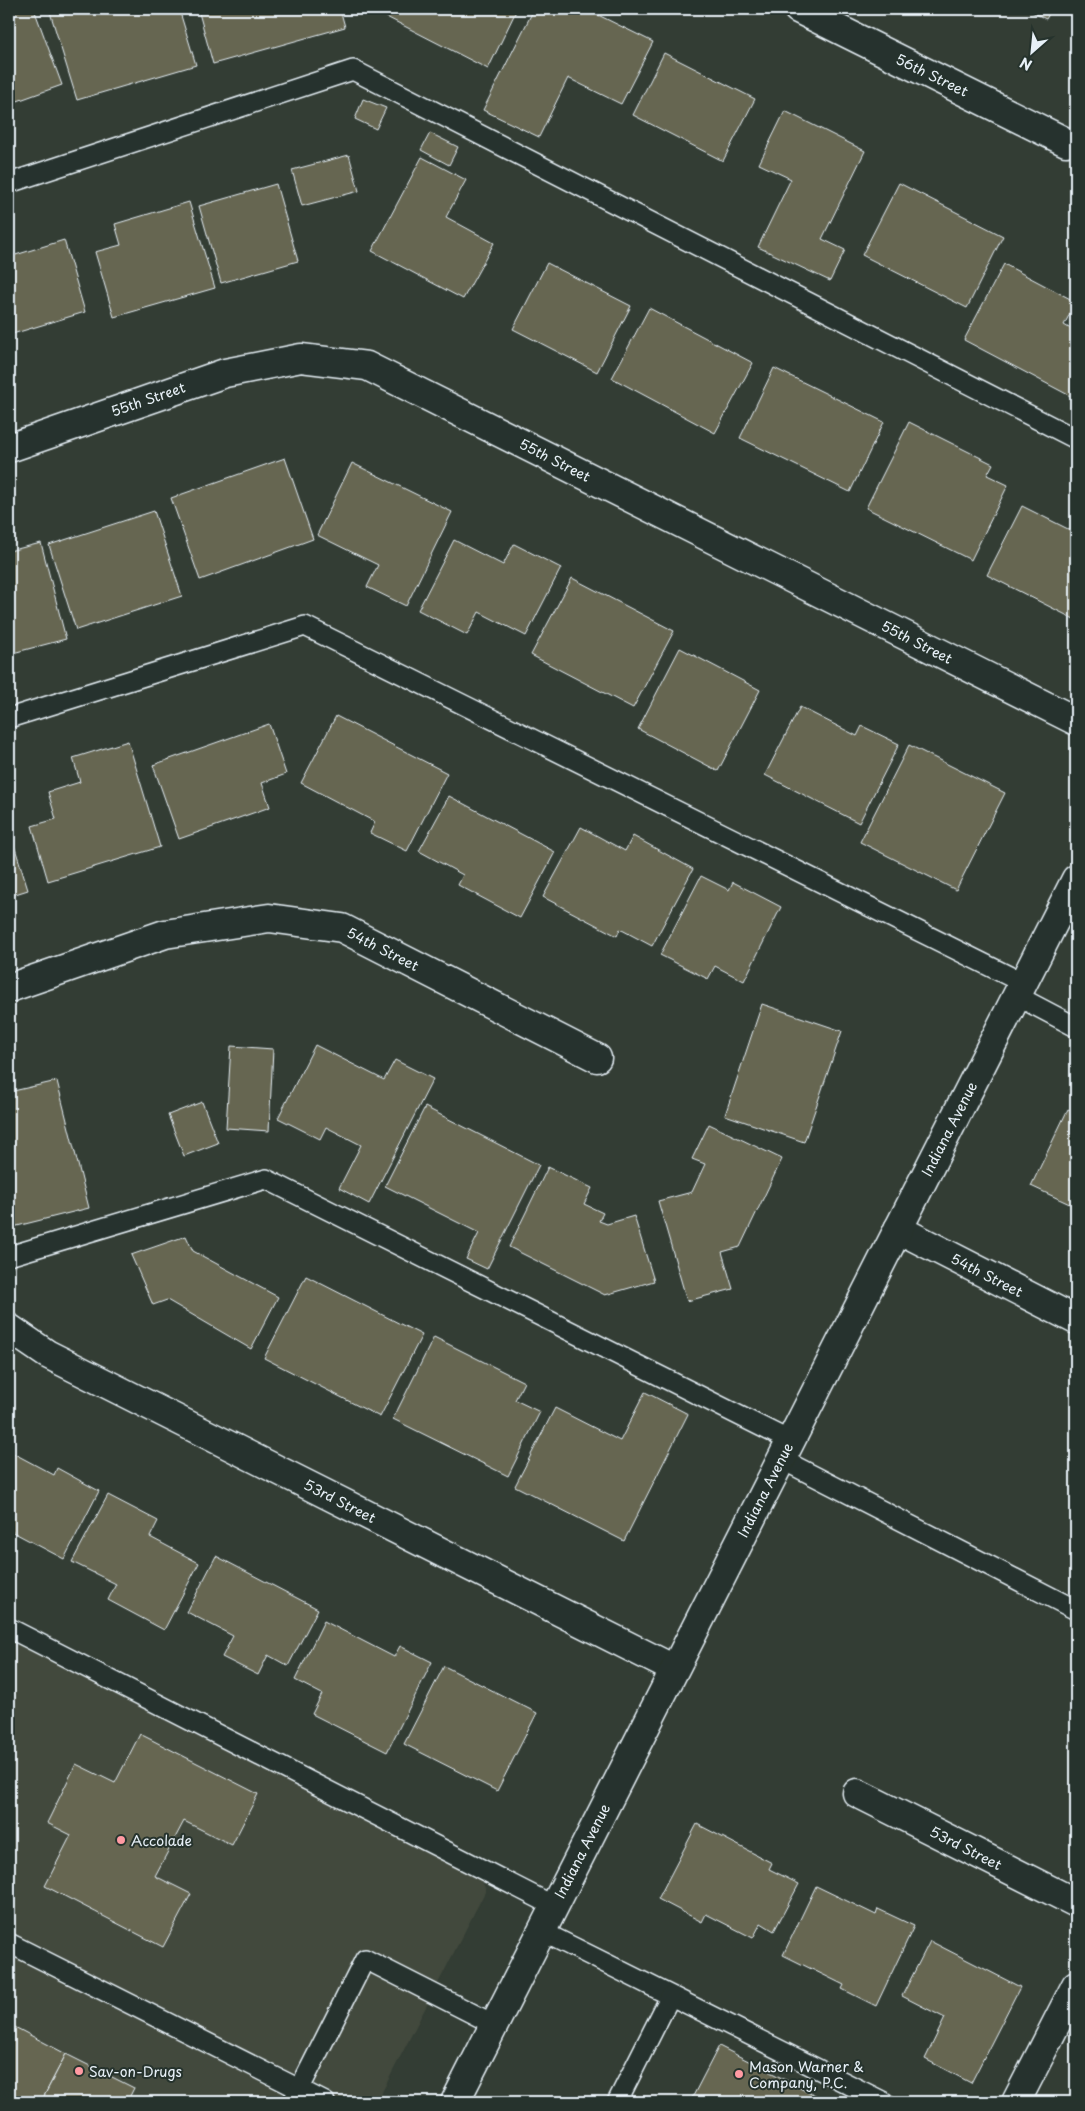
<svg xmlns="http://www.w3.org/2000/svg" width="1085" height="2111" viewBox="0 0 1085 2111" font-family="'Playpen Sans',sans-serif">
<rect width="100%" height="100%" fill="#333d34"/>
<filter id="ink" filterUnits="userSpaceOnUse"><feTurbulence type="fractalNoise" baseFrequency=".02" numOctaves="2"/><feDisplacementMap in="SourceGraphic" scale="10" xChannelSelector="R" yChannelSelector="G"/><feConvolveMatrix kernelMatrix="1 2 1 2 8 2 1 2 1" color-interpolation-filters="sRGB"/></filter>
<g filter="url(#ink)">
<!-- built -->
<polygon fill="#42493d" points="9,1633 481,1879 486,1890 377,2102 9,2102"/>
<!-- building -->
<g fill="#666651" stroke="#e8f1f8">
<polygon points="25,9 34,9 62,85 9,104 9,14"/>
<polygon points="49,9 179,9 196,65 77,100"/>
<polygon points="198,9 340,9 345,27 213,64"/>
<polygon points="371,9 517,9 488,69"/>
<polygon points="534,9 586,9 653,42 621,104 568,78 539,137 483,110"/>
<polygon points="1026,9 1052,9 1046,19"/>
<polygon points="664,53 755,99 723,161 633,115"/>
<polygon points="363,99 386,108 376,129 355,119"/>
<polygon points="785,111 865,151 822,239 845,250 830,281 758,247 791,179 759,164"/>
<polygon points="430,133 458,147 449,165 421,150"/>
<polygon points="349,155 359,191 302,206 292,170"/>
<polygon points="422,157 466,180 446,217 494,243 463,299 372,251"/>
<polygon points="899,183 1003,236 967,308 862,255"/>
<polygon points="276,184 298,261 221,283 199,206"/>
<polygon points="189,202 215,288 114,317 95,252 121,245 115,224"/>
<polygon points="64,240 85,312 9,335 9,257"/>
<polygon points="547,263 631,306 597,372 513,329"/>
<polygon points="1004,264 1076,302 1064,325 1076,332 1076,399 964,340"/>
<polygon points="649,308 753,363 715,433 612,378"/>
<polygon points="774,368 884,422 850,492 740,438"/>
<polygon points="909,422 993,464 987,475 1008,485 971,560 866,508"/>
<polygon points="285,458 313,539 200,580 171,498"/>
<polygon points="352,463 452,512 406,606 367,587 378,565 317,535"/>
<polygon points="1022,506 1076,533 1076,620 987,575"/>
<polygon points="154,511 182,596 76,630 49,545"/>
<polygon points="454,540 503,565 514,544 561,568 526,636 479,612 467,635 418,610"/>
<polygon points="41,543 66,639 9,654 9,551"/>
<polygon points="572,578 674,631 633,708 531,655"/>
<polygon points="680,648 760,690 718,771 638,729"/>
<polygon points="800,707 857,736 862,726 899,744 859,823 765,775"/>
<polygon points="336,716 447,773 407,851 370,833 375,822 301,783"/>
<polygon points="269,724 286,774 262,783 270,807 179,839 153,765"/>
<polygon points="128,741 160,847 48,881 32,826 56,819 48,792 80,782 73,758"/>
<polygon points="909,745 1005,793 956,890 860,842"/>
<polygon points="449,796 555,852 520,918 458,885 463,875 419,851"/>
<polygon points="581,827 625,851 633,836 693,869 652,946 620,929 617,936 543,897"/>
<polygon points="9,829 28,890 9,896"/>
<polygon points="701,876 729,890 733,882 781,907 744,981 715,966 708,979 660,955"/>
<polygon points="762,1004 842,1031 804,1142 725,1115"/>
<polygon points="315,1045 384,1080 395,1060 433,1079 369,1204 339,1188 361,1145 326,1127 320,1139 278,1118"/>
<polygon points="231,1046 273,1049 269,1131 226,1128"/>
<polygon points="57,1081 89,1208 9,1228 9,1092"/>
<polygon points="202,1102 218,1143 184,1156 168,1115"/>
<polygon points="425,1107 539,1165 487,1269 466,1259 479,1233 385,1186"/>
<polygon points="1068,1109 1076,1113 1076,1207 1031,1186"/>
<polygon points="709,1124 782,1159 740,1247 722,1252 733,1289 687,1301 658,1201 692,1192 705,1164 692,1159"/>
<polygon points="548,1167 592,1188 584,1204 603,1213 599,1221 607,1224 634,1216 654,1281 605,1295 509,1247"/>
<polygon points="186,1236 193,1251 278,1297 251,1349 167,1300 153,1305 131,1255"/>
<polygon points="306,1276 422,1335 380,1417 264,1358"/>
<polygon points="434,1337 524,1382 515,1400 540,1412 508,1476 393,1419"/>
<polygon points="645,1392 688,1414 624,1541 515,1486 555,1408 620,1441"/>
<polygon points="9,1451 54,1475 57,1468 99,1491 64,1559 9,1530"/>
<polygon points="108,1495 158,1521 150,1537 199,1563 164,1630 108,1600 116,1584 72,1562"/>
<polygon points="216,1556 318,1609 288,1666 268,1655 258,1675 222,1657 233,1636 187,1612"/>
<polygon points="324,1621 394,1657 400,1646 432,1662 387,1752 312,1714 322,1694 295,1680"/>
<polygon points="444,1666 537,1713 497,1791 404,1744"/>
<polygon points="140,1734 258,1794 232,1845 184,1821 155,1876 191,1894 163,1947 45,1886 71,1835 47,1823 76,1764 115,1783"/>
<polygon points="697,1824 772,1863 769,1869 799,1884 774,1931 761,1923 753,1938 706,1914 702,1922 658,1899"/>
<polygon points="816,1886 876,1915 878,1909 914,1926 876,2006 842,1989 844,1985 783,1955"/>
<polygon points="930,1941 1020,1987 971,2083 925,2059 945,2018 902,1996"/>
<polygon points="9,2024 66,2054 41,2102 9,2102"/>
<polygon points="719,2046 829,2102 690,2102"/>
<polygon points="66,2054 134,2088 127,2102 41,2102"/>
</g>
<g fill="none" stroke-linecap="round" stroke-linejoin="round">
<!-- lane casing -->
<g stroke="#e8f1f8" stroke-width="22">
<g id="lane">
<polyline points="9,183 353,70 1076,439"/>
<polyline points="9,718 305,626 1023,983"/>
<polyline points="1017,996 1076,1027"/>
<polyline points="9,1256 266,1179 790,1441"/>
<polyline points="781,1459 1076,1610"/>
<polyline points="9,1628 554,1906"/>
<polyline points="541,1931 884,2102"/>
<polyline points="9,1943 325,2102"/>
<polyline points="293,2102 365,1959 495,2025"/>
<polyline points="617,2102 670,1997"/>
</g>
</g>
<!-- street casing -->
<g stroke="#e8f1f8" stroke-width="31">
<g id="street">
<polyline points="798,9 1066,142"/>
<polyline points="9,448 225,373 301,358 367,366 1076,721"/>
<polyline points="9,988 165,934 269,918 342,928 597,1058"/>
<polyline points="9,1328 47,1354 674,1669"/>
<polyline points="857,1793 1076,1903"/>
<polyline points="1016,2102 1076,1985"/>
</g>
</g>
<!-- secondary casing -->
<g stroke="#e8f1f8" stroke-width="31">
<g id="secondary">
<polyline points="898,1229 1076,1320"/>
<polyline points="455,2102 1076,879"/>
</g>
</g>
<!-- lane -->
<use href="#lane" stroke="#26332d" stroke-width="19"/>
<!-- street -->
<use href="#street" stroke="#26332d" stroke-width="28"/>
<!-- secondary -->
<use href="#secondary" stroke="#26332d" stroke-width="28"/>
</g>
</g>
<!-- markers -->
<g fill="#ff9aa2" stroke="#26332d" stroke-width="2">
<circle cx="121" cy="1840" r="5"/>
<circle cx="79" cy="2071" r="5"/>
<circle cx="739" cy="2074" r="5"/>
</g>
<g text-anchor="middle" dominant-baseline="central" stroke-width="4" stroke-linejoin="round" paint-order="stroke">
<!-- street labels -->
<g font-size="14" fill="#e8f1f8" stroke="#26332d">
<text transform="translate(932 75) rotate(26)">56th Street</text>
<text transform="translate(148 399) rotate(-19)">55th Street</text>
<text transform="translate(555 460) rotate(27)">55th Street</text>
<text transform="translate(917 642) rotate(27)">55th Street</text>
<text transform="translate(383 949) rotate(27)">54th Street</text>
<text transform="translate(949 1129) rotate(-63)">Indiana Avenue</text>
<text transform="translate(987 1275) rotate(27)">54th Street</text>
<text transform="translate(765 1490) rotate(-63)">Indiana Avenue</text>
<text transform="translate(340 1501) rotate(27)">53rd Street</text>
<text transform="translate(966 1848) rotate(27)">53rd Street</text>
<text transform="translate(582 1851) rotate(-63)">Indiana Avenue</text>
</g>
<!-- poi labels -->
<g font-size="14" fill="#e8f1f8" stroke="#26332d" text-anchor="start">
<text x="131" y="1840">Accolade</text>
<text x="749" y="2066">Mason Warner &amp;<tspan x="749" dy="16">Company, P.C.</tspan></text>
<text x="89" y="2071">Sav-on-Drugs</text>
</g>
</g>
<!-- margin -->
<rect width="1085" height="2111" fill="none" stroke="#26332d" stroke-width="30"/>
<rect x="15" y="15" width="1055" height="2081" fill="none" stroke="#e8f1f8" stroke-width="2" filter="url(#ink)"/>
<!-- north arrow -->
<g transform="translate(1032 52) rotate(207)" stroke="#26332d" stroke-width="4" paint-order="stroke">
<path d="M0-4L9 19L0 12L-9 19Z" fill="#e8f1f8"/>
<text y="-8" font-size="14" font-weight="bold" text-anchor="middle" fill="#e8f1f8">N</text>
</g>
</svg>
